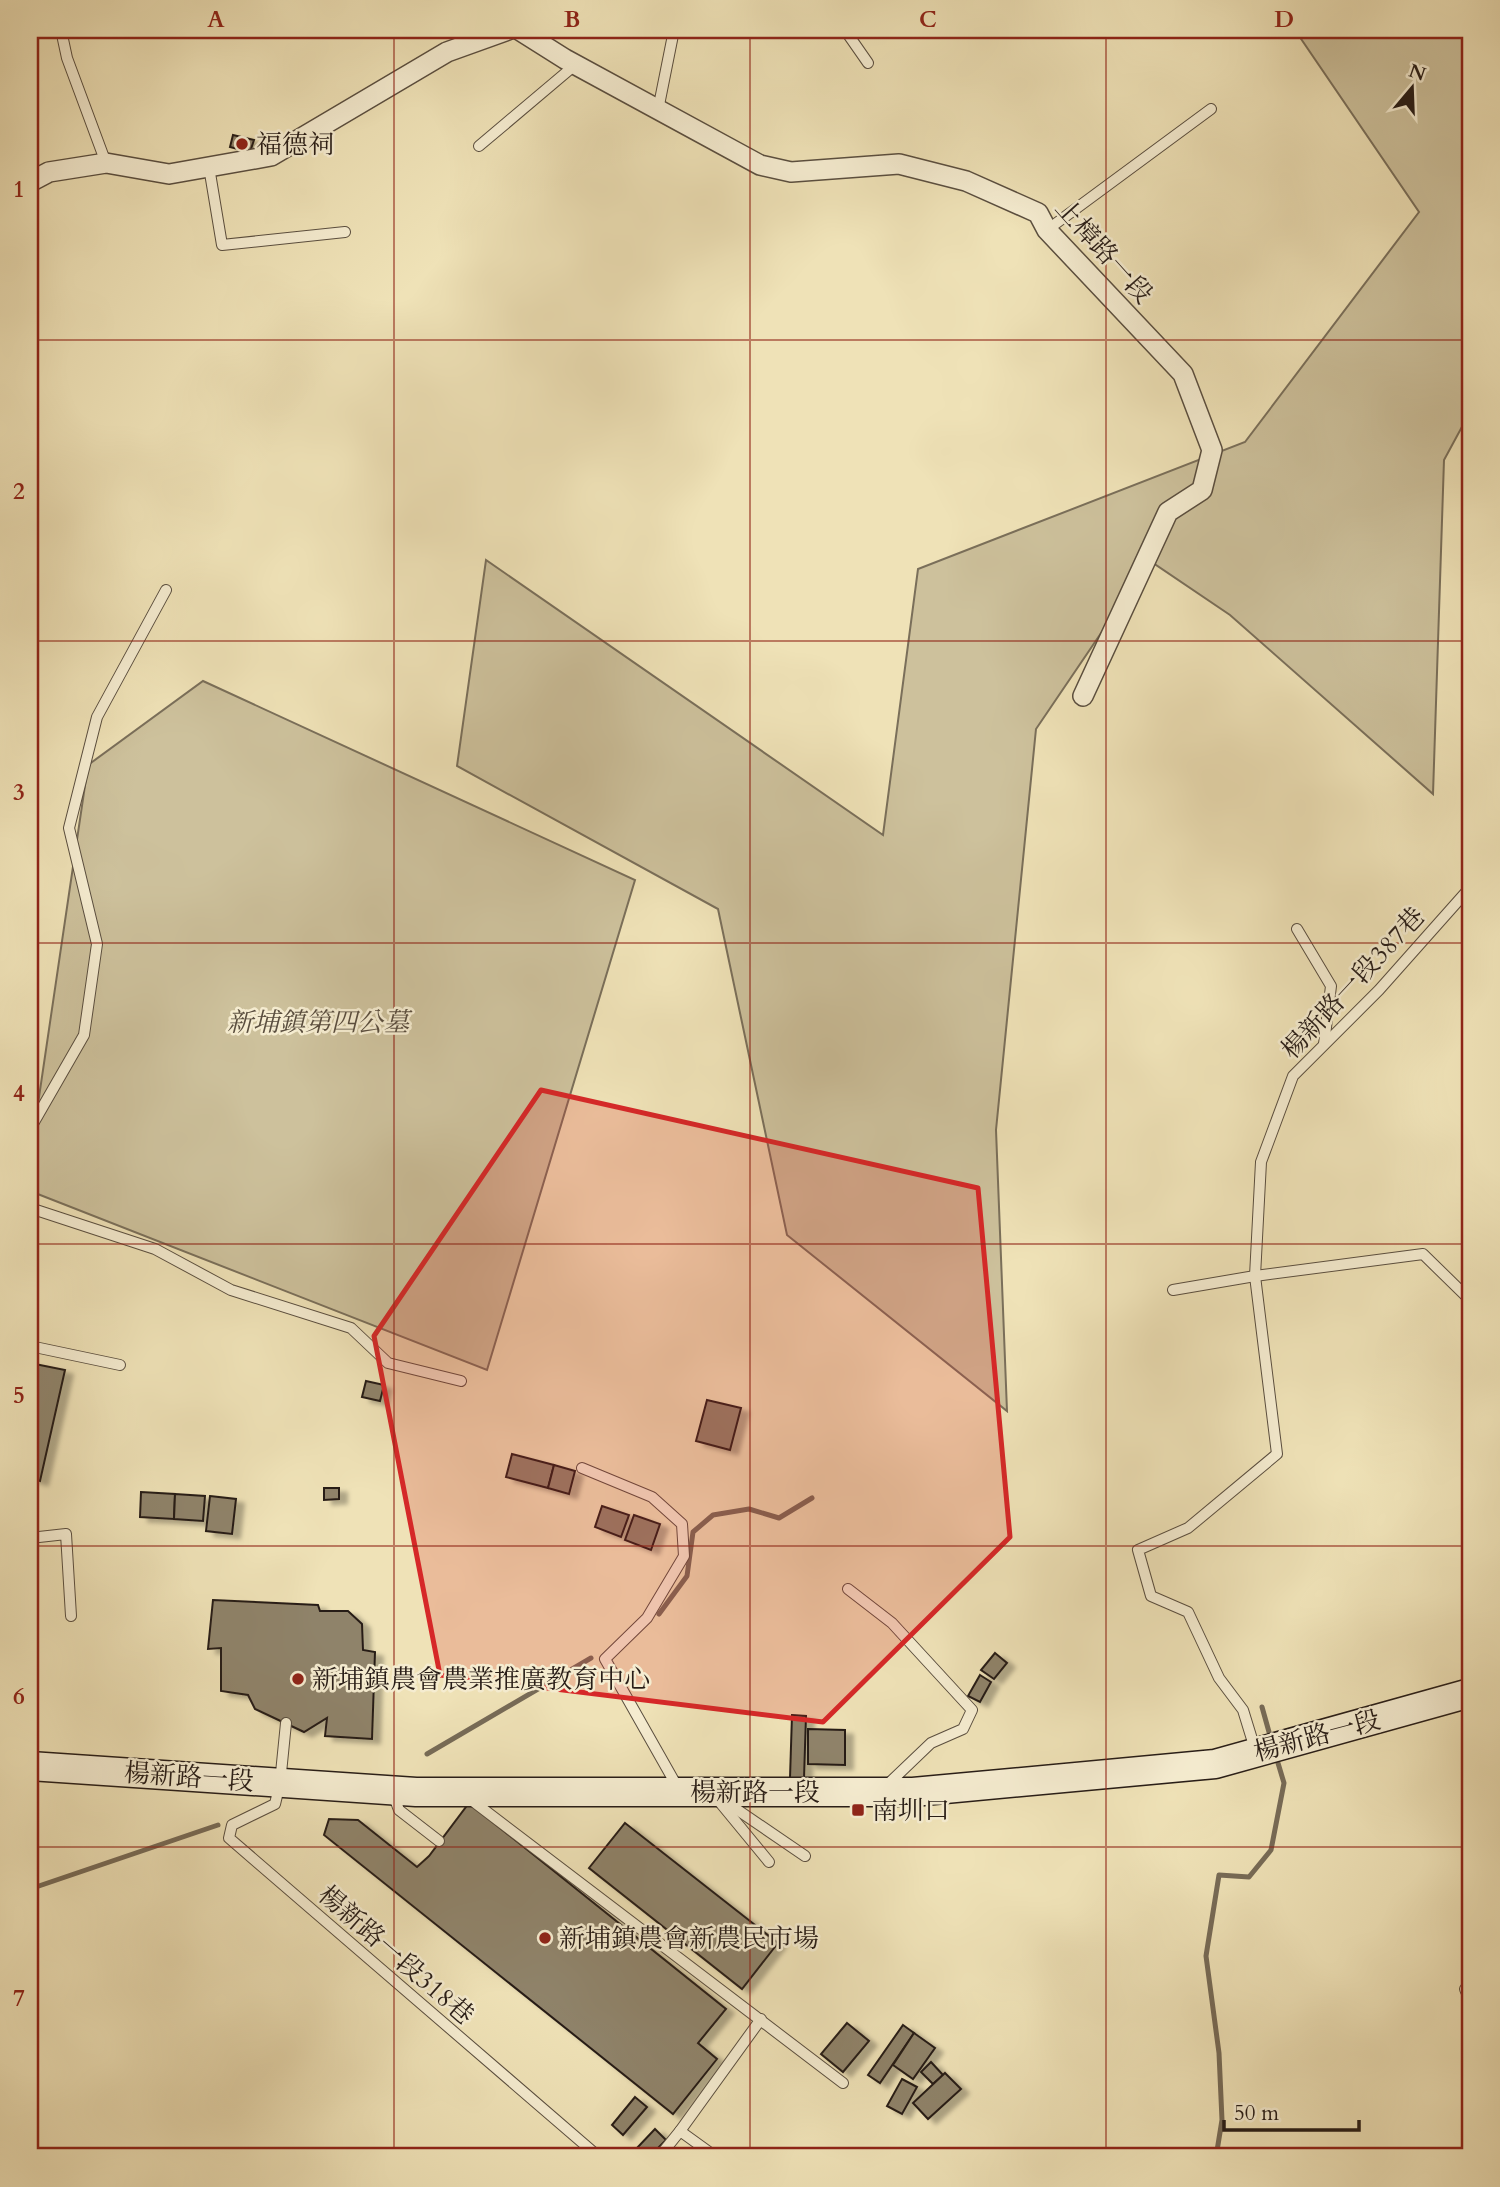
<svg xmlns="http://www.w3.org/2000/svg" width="1500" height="2187" viewBox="0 0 1500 2187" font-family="Cardo,'Noto Serif TC',serif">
<defs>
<filter id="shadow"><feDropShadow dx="8" dy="4.5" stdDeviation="2" flood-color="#0004"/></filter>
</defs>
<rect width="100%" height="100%" fill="#efe2b7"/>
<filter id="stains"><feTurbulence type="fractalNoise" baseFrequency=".00286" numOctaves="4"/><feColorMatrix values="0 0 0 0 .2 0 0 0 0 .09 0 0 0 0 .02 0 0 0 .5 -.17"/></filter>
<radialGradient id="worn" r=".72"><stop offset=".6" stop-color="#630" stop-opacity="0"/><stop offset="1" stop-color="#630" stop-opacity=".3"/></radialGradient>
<!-- green -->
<g fill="#cdc19c" stroke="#7a6f5a" stroke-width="2">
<polygon points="1295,30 1470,30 1470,412 1444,460 1433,794 1230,615 1150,561 1036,729 996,1130 1007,1411 787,1235 718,909 457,766 486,560 883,835 918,569 1245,442 1419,212"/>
<polygon points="203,681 635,880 487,1370 30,1191 30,1158 88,765"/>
</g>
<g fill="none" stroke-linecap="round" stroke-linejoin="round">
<!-- stream -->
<g stroke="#776b57" stroke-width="5">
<polyline points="659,1614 687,1576 693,1532 713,1515 749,1509 779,1518 812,1498"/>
<polyline points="1262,1707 1269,1732"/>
<polyline points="427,1754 591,1658"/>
<polyline points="30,1889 218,1825"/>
<polyline points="1216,2157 1222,2120 1219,2053 1206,1956 1219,1875 1249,1877 1271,1850 1284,1783 1278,1763"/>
</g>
</g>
<!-- building -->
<g fill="#8f836a" stroke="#281d17" stroke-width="2" filter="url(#shadow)">
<polygon points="233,135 254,140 250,152 230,147"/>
<polygon points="30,1363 65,1370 40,1481 30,1478"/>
<polygon points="366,1381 384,1385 380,1401 362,1397"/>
<polygon points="707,1400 741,1408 730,1450 696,1441"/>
<polygon points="512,1454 554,1465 548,1488 506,1477"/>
<polygon points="554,1465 575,1471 569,1494 548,1488"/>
<polygon points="324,1488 339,1488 339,1499 324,1500"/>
<polygon points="141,1492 175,1494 174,1519 140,1517"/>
<polygon points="175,1494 205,1496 203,1521 174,1519"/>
<polygon points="210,1496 236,1499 232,1534 206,1531"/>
<polygon points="602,1506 629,1515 621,1537 595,1527"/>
<polygon points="634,1515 660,1524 651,1550 625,1540"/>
<polygon points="213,1600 318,1605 320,1611 348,1611 362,1624 363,1650 375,1652 372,1739 325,1736 327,1718 304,1732 255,1709 248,1695 221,1691 221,1648 208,1649"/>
<polygon points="995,1653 1007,1663 994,1679 981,1670"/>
<polygon points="980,1675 991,1682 980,1702 968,1696"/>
<polygon points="792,1715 806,1716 804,1778 790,1778"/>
<polygon points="808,1729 845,1730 845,1765 808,1764"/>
<polygon points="469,1803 726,2009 698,2043 717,2059 673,2114 324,1835 329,1819 358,1820 417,1867 429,1856"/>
<polygon points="625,1823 778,1943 742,1989 589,1868"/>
<polygon points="847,2023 869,2041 843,2072 821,2054"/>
<polygon points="903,2025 914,2033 880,2083 868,2075"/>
<polygon points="914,2033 935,2048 913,2079 893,2065"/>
<polygon points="931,2062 943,2075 933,2084 921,2072"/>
<polygon points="945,2073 961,2089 928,2119 913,2103"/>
<polygon points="902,2079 917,2087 902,2114 887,2106"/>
<polygon points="635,2097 647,2107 623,2135 612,2125"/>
<polygon points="655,2129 666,2140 649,2157 644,2157 636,2149"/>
</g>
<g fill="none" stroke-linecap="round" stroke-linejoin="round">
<!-- service casing -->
<g stroke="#5a4e3f" stroke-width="12">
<g id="service">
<polyline points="61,30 67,58 106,163"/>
<polyline points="845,30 868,63"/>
<polyline points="658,110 674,30"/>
<polyline points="479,146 575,65"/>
<polyline points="209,167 222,245 345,232"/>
<polyline points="1047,230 1211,109"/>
<polyline points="1297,929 1331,986 1324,1044"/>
<polyline points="30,1129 84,1035 97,944 69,828 97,717 166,590"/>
<polyline points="30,1208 155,1249 231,1290 351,1328 388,1363 461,1381"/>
<polyline points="1173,1290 1255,1276 1423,1254 1470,1300"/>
<polyline points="30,1346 120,1365"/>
<polyline points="582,1468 652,1497 682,1524 684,1556 647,1618 605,1659 678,1788"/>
<polyline points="30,1538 66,1534 71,1616"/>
<polyline points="848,1589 892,1623 972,1710 963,1729 931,1743 885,1787"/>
<polyline points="286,1723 280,1783 275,1804 232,1825 229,1838 599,2157"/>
<polyline points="1255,1749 1243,1710 1219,1678 1188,1612 1151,1596 1138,1550 1188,1528 1277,1454 1255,1276 1261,1162 1293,1076 1379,990 1467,891 1470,884"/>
<polyline points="393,1794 399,1810 439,1841"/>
<polyline points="470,1799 843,2083"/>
<polyline points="718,1800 769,1862"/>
<polyline points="723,1800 805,1856"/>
<polyline points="1465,1989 1470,2001"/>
<polyline points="680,2131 761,2019"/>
<polyline points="659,2157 680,2131 716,2157"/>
</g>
</g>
<!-- minor casing -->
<g stroke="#5a4e3f" stroke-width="22">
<g id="minor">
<polyline points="519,30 565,59 760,165 791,172 899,164 966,181 1038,213 1047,230 1183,374 1212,450 1202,490 1168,512 1083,696"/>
<polyline points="30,182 49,172 106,163 169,174 271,156 447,52 508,30"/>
</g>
</g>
<!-- secondary casing -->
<g stroke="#281d17" stroke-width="31">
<polyline id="secondary" points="30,1766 416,1792 913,1792 1215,1764 1470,1693"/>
</g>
<!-- service -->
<use href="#service" stroke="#f5ecd0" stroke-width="10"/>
<!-- minor -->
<use href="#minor" stroke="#f5ecd0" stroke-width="19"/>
<!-- secondary -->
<use href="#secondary" stroke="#f5ecd0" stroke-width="28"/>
</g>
<!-- marked area -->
<path fill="#d62828" fill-opacity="0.2" stroke="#d62828" stroke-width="5" stroke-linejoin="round" d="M541 1090 978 1188 1010 1537 823 1722 440 1675 374 1336Z"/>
<!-- grid -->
<path fill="none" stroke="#8f2418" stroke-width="2" stroke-opacity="0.55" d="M394 30V2157M750 30V2157M1106 30V2157M30 340H1470M30 641H1470M30 943H1470M30 1244H1470M30 1546H1470M30 1847H1470"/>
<!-- markers -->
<g fill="#8f2418" stroke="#f5ecd0" stroke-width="2.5">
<circle cx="242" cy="144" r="7"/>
<circle cx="298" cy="1679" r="7"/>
<rect x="851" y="1803" width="14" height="14" rx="3.5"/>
<circle cx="545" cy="1938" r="7"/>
</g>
<g text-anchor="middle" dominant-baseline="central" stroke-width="5" stroke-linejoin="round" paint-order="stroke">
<!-- poi labels -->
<g font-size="26" fill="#281d17" stroke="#f5ecd0" text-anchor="start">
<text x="256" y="144">福德祠</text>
<text x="312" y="1679">新埔鎮農會農業推廣教育中心</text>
<text x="872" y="1810">南圳口</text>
<text x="559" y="1938">新埔鎮農會新農民市場</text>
</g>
<!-- street labels -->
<g font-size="26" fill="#281d17" stroke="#f5ecd0">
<text transform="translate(1104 251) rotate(48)">上樟路一段</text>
<text transform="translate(1353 983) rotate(-47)">楊新路一段387巷</text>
<text transform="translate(1317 1736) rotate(-15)">楊新路一段</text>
<text transform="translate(189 1777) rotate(4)">楊新路一段</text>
<text x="755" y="1792">楊新路一段</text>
<text transform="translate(396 1955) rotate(41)">楊新路一段318巷</text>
</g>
<!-- park labels -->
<g font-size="26" font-style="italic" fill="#5a4e3f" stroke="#f5ecd0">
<text x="318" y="1022">新埔鎮第四公墓</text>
</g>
</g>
<!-- margin -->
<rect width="1500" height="2187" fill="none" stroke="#efe2b7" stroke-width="77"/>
<!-- north arrow -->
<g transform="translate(1412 88) rotate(19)" stroke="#f5ecd0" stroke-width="5" paint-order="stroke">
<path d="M0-5L12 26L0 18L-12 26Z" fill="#281d17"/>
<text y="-10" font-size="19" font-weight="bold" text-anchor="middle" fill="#281d17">N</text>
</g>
<!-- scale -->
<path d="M1224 2120v10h135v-10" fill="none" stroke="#281d17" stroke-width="3.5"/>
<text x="1234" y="2120" font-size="21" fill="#281d17" stroke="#f5ecd0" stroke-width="5" paint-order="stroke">50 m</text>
<rect x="38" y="38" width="1424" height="2110" fill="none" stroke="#8f2418" stroke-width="2.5"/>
<g font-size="23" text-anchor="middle" font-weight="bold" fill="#8f2418">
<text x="216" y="27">A</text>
<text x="572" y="27">B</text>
<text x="928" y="27">C</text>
<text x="1284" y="27">D</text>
<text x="19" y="197">1</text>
<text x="19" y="499">2</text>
<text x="19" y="800">3</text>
<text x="19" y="1101">4</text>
<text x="19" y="1403">5</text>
<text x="19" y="1704">6</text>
<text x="19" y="2006">7</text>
</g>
<rect width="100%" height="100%" filter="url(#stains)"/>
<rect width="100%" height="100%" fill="url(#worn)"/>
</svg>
